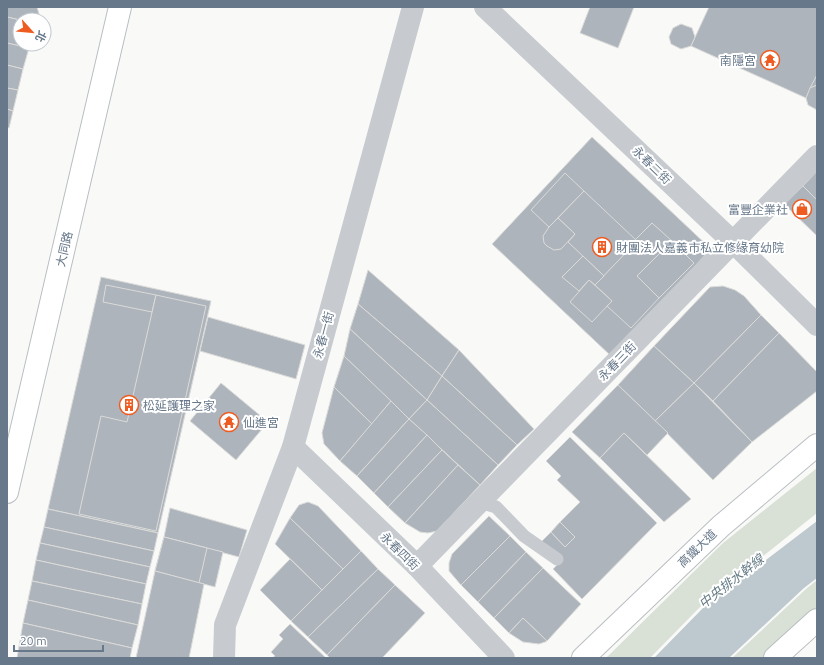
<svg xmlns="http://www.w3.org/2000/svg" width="824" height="665" viewBox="0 0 824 665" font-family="Ubuntu,'Noto Sans TC',sans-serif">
<rect width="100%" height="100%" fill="#f9faf7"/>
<!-- green -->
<g fill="#d9e0d6">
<polygon points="817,468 817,513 701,606 650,658 606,658 723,543"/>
<polygon points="817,580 817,607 802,619 763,658 732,658 806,589"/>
</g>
<!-- water -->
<polygon fill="#bec9cf" points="817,521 817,578 804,588 729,658 654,658 703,608"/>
<!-- building -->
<g fill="#adb4bc" stroke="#dbdbd9">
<polygon points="7,7 37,7 39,14 37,20 20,20 7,17"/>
<polygon points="590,7 634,7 618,48 580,33"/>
<polygon points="709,7 817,7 817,75 806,98 691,46"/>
<polygon points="7,17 20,20 20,44 30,44 29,48 7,43"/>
<polygon points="681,24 692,28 695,37 691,46 681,49 671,44 669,37 673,28"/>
<polygon points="7,43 29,48 23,69 7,65"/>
<polygon points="7,65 23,69 18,90 7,88"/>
<polygon points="817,75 817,85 810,88"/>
<polygon points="817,85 817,110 808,105 806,98 810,88"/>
<polygon points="7,88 18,90 13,111 7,109"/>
<polygon points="7,109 13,111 9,128 7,127"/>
<polygon points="592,137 711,249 611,356 492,244"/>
<polygon points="817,171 817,200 803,186"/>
<polygon points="565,173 584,191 549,227 531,210"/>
<polygon points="803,186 817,200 817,236 784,204"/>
<polygon points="584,191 637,241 604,276 568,242 575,234 558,218"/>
<polygon points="558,218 575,234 561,249 554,250 547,246 544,243 543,236 549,227"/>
<polygon points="652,223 672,241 637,276 659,298 631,328 607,306 612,301 595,285 637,241 635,240"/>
<polygon points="672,241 694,263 659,298 637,276"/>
<polygon points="583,256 604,276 595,285 589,280 579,291 562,277"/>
<polygon points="368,270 459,350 442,376 358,304"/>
<polygon points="101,277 211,301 158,533 48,509"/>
<polygon points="589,280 612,301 592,322 570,302"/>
<polygon points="106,285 156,295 152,312 103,302"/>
<polygon points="723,286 735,290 744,296 761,315 694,383 654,346 710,287"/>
<polygon points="156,295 206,306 156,531 79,514 101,416 127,422"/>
<polygon points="358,304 442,376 427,400 350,329"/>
<polygon points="761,315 779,333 713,401 694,383"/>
<polygon points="208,317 305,345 296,379 200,351"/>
<polygon points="350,329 427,400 409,419 344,356"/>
<polygon points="779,333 817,372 817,391 752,442 713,401"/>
<polygon points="654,346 694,383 655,421 618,385"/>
<polygon points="459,350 534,429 517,445 442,376"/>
<polygon points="344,356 391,401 372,424 334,387"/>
<polygon points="442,376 517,445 498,465 427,400"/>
<polygon points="221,383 268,422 236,460 190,421"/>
<polygon points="694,383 752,442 713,480 655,421"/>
<polygon points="618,385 668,433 647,455 624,433 600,458 572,432"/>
<polygon points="334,387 372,424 340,461 324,444 322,433"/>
<polygon points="427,400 498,465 480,485 409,419"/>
<polygon points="391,401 409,419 357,476 340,461"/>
<polygon points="409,419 427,435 374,493 357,476"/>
<polygon points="624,433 691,499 664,522 600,458"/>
<polygon points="427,435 442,450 388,507 374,493"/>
<polygon points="570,437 657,523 582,599 553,569 560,562 541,542 551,532 565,547 575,537 560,522 580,502 557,480 561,476 546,461"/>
<polygon points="442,450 458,465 405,523 388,507"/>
<polygon points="458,465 480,485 437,531 428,533 420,532 405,523"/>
<polygon points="308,502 318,506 361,551 343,569 290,518 299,505"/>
<polygon points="170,508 247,530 239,557 164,537"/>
<polygon points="48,509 158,533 154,551 44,527"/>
<polygon points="489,516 510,536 461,585 449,571 449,563 452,554"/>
<polygon points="290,518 343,569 322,590 275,544"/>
<polygon points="560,522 575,537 565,547 551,532"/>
<polygon points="44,527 154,551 150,567 40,543"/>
<polygon points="510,536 526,552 478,602 461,585"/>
<polygon points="164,537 223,552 215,587 155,571"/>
<polygon points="164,537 207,548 199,583 155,571"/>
<polygon points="40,543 150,567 146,584 36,560"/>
<polygon points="361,551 378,569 308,637 291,621"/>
<polygon points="526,552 543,568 494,618 478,602"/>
<polygon points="290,559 322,590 291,621 260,590"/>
<polygon points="36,560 146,584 142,604 32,581"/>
<polygon points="543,568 581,604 547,641 523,618 509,633 494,618"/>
<polygon points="378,569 395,585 327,655 308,637"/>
<polygon points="155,571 204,584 189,658 136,658"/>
<polygon points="32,581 142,604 138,625 28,600"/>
<polygon points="395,585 425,613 382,658 330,658 327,655"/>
<polygon points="28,600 138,625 132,648 23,623"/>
<polygon points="523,618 547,641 545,642 539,644 523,642 509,633"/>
<polygon points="23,623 132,648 130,658 17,658"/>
<polygon points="290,624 326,658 272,658 275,656 271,652 283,639 279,635"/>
</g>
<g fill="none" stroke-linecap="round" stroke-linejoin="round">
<!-- secondary casing -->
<g stroke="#b9bec3" stroke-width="24">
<g id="secondary">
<polyline points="7,492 120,7"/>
<polyline points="583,658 721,526 817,445"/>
<polyline points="775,658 817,620"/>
</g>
</g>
<!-- lane -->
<polyline stroke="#c7cbcf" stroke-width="13" points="480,502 496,507 524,536 557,559"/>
<!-- street -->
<g stroke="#c7cbcf" stroke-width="22">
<polyline points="485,7 733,242 817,325"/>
<polyline points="293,447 417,566 504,658"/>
<polyline points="417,566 817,156"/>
<polyline points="224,658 225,625 293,447 413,7"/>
</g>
<!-- secondary -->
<use href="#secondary" stroke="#fff" stroke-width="22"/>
</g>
<!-- icons -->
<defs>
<g id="temple-ring" transform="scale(1)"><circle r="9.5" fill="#fff" stroke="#ee5c22" stroke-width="1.5"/><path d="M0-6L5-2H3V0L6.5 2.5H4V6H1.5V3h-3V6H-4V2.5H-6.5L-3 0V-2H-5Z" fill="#ee5c22"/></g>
<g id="shop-ring" transform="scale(1)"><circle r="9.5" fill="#fff" stroke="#ee5c22" stroke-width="1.5"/><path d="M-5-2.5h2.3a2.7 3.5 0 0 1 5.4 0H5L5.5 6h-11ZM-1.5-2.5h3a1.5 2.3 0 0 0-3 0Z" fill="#ee5c22"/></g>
<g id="building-ring" transform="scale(1)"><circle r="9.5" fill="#fff" stroke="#ee5c22" stroke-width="1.5"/><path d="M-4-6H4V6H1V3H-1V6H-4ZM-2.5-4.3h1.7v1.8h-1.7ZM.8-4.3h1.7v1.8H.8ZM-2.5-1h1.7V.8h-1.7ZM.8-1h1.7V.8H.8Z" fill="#ee5c22"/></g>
</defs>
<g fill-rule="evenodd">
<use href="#temple-ring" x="770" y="60"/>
<use href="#shop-ring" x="802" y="209"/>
<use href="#building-ring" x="602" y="247"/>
<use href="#building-ring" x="129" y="405"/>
<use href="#temple-ring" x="229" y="422"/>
</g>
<g text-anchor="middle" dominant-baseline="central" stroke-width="4" stroke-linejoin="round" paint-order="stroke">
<!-- poi labels -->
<g font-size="12" fill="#67788a" stroke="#fff" text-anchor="start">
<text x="756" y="60" text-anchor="end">南隱宮</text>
<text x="788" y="209" text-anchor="end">富豐企業社</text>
<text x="616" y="247">財團法人嘉義市私立修緣育幼院</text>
<text x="143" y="405">松延護理之家</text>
<text x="243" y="422">仙進宮</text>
</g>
<!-- street labels -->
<g font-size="12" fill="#67788a" stroke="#fff">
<text transform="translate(652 165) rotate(44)">永春二街</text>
<text transform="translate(64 249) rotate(-77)">大同路</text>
<text transform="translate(323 335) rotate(-75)">永春一街</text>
<text transform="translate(617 361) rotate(-46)">永春三街</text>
<text transform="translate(697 548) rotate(-44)">高鐵大道</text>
<text transform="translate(400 551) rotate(44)">永春四街</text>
</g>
<!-- water labels -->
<g font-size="13" font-style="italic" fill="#637a85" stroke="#fff">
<text transform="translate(731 581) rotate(-38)">中央排水幹線</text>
</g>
</g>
<!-- border -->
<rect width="824" height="665" fill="none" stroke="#67788a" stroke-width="16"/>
<!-- north arrow -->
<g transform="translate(32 32) rotate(117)"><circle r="19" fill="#ffffff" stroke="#c2c9d0"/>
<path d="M0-3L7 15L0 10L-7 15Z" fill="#ee5c22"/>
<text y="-6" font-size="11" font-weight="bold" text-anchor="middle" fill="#67788a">北</text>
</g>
<!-- scale -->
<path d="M14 645v6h89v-6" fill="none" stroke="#67788a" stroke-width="2"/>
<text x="20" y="645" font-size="12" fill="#67788a" stroke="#ffffff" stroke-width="3" paint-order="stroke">20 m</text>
</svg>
